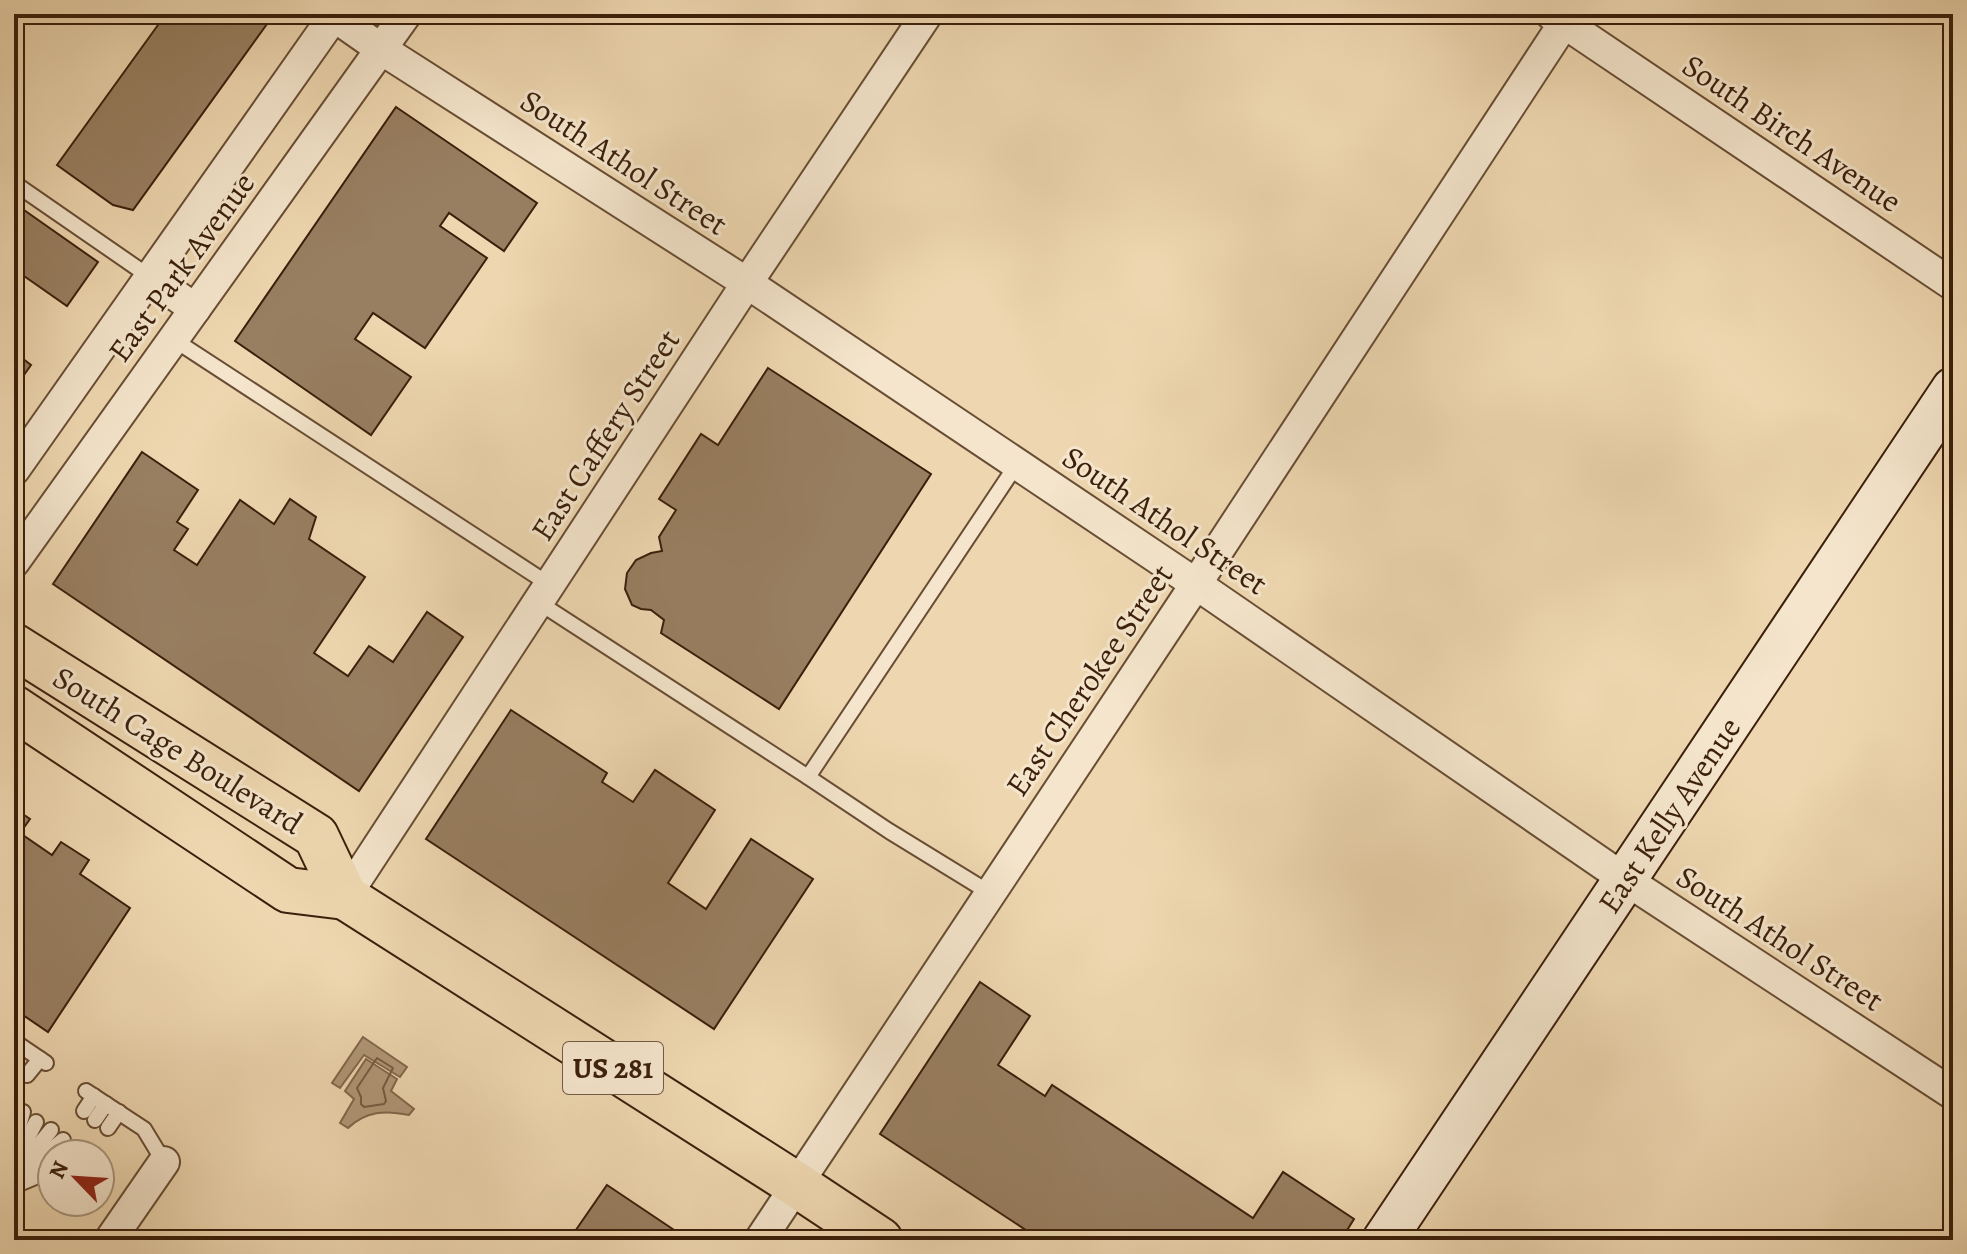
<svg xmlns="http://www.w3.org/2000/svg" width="1967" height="1254" viewBox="0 0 1967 1254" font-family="Alegreya,serif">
<rect width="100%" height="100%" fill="#eed7b0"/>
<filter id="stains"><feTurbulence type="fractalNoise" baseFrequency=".0025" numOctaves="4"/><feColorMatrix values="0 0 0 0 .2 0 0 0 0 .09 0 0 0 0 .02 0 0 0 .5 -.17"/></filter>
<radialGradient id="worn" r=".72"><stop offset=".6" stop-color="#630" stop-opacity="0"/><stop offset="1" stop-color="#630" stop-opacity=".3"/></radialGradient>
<!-- water -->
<g fill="#b19878" stroke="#82684c" stroke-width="2">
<polygon points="363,1037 407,1067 400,1077 364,1055 340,1088 332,1083"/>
<path d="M366 1059 397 1079 391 1091 414 1109 409 1115C385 1110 366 1111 348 1128L340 1123 354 1099 345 1091Z"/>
</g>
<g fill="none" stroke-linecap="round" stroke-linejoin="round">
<!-- shore -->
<polygon stroke="#765c42" stroke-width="2" points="377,1058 393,1068 383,1088 386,1101 384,1104 364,1107 361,1104 361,1097 357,1088"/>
</g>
<!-- building -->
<g fill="#987f61" stroke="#3b1f0b" stroke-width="2">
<polygon points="166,14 254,14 267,24 133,210 113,205 57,165"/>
<polygon points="396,107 537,203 504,251 449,213 440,226 487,258 425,348 373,313 355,339 411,377 371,435 235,341"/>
<polygon points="14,203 98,262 67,306 14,269"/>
<polygon points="14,352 31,365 14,389"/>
<polygon points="768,368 931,474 779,709 661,633 664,620 651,610 641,609 632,605 625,589 627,573 636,560 651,553 662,551 659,537 676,510 659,499 701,434 718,445"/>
<polygon points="142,452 198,490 177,522 188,529 174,550 197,565 240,500 274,524 290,499 316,517 309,539 365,577 314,653 348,676 369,646 393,662 427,612 463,637 359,791 53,584"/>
<polygon points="511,710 607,773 602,782 633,802 655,770 715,810 668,883 706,909 751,839 813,879 714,1029 426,839"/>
<polygon points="14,808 30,819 20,833 52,855 61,842 89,860 80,874 130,908 48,1032 14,1009"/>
<polygon points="980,982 1030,1016 998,1065 1045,1096 1052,1085 1253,1218 1283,1172 1354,1219 1341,1240 1041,1240 880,1134"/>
<polygon points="607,1185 689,1240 569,1240"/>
</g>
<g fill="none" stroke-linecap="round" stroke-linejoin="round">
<!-- lane casing -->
<g stroke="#684d34" stroke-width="18">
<g id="lane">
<polyline points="14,183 150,277"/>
<polyline points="173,339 550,585"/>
<polyline points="538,602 808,777"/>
<polyline points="990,893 889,831 808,777 1017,464"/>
<polyline points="14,1044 15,1042 46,1063"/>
<polyline points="27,1075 40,1059"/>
<polyline points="86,1091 144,1129 164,1162"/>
<polyline points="84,1111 94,1096"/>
<polyline points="95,1120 106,1104"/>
<polyline points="108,1128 119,1112"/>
<polyline points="14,1144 23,1112"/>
<polyline points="66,1154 76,1148"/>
<polyline points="14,1164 36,1122"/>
<polyline points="22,1165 51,1130"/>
<polyline points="14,1180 63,1140"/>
<polyline points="14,1186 52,1170"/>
</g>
</g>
<!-- street casing -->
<g stroke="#684d34" stroke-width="34">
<g id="street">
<polyline points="331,14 381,49 747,283 1196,584 1626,880 1953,1094"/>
<polyline points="1551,14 1953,285"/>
<polyline points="150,277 195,309"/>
<polyline points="14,470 334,16"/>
<polyline points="14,562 406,14"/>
<polyline points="345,897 747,283 927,14"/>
<polyline points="110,1240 164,1162"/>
<polyline points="760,1240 1196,584 1570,14"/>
</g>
</g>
<!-- secondary casing -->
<g stroke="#3b1f0b" stroke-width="46">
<polyline id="secondary" points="1384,1240 1953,389"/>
</g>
<!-- primary casing -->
<g stroke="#3b1f0b" stroke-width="48">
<g id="primary">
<polyline points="14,646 316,836 345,897 797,1185 880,1240"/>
<polyline points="14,708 288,890 345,897"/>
</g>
</g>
<!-- lane -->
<use href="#lane" stroke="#f4e5cc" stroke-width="14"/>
<!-- street -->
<use href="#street" stroke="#f4e5cc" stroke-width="30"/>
<!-- secondary -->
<use href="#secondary" stroke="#f4e5cc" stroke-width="42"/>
<!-- primary -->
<use href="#primary" stroke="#eed7b0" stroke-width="44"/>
</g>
<g text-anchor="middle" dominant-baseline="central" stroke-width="6" stroke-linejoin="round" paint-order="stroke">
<!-- shield labels -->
<rect fill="#f4e5cc" stroke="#725a45" stroke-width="2" x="563" y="1042" width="100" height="52" rx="6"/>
<g font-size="30" font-weight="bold" fill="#3b1f0b">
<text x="613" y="1068">US 281</text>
</g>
<!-- street labels -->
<g font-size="32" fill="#3b1f0b" stroke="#f4e5cc">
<text transform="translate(1792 133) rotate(34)">South Birch Avenue</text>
<text transform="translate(624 162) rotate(33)">South Athol Street</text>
<text transform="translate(181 267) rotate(-54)">East Park Avenue</text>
<text transform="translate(605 435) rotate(-57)">East Caffery Street</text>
<text transform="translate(1165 520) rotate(34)">South Athol Street</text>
<text transform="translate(1089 680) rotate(-56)">East Cherokee Street</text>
<text transform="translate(178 750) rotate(32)">South Cage Boulevard</text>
<text transform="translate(1669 815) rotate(-56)">East Kelly Avenue</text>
<text transform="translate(1780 938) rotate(33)">South Athol Street</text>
</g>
</g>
<!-- margin -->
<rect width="1967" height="1254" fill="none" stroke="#eed7b0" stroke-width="48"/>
<rect x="16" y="16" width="1935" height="1222" fill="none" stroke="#3b1f0b" stroke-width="4"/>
<rect x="24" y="24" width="1919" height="1206" fill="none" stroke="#3b1f0b" stroke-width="2"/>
<!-- north arrow -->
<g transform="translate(76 1178) rotate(295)"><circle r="38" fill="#f4e5cc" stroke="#aa967f" stroke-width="2"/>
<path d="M0-6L14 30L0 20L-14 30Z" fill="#8f2418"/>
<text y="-12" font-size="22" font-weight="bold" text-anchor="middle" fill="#3b1f0b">N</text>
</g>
<rect width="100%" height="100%" filter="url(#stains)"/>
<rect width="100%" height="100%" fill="url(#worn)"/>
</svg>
